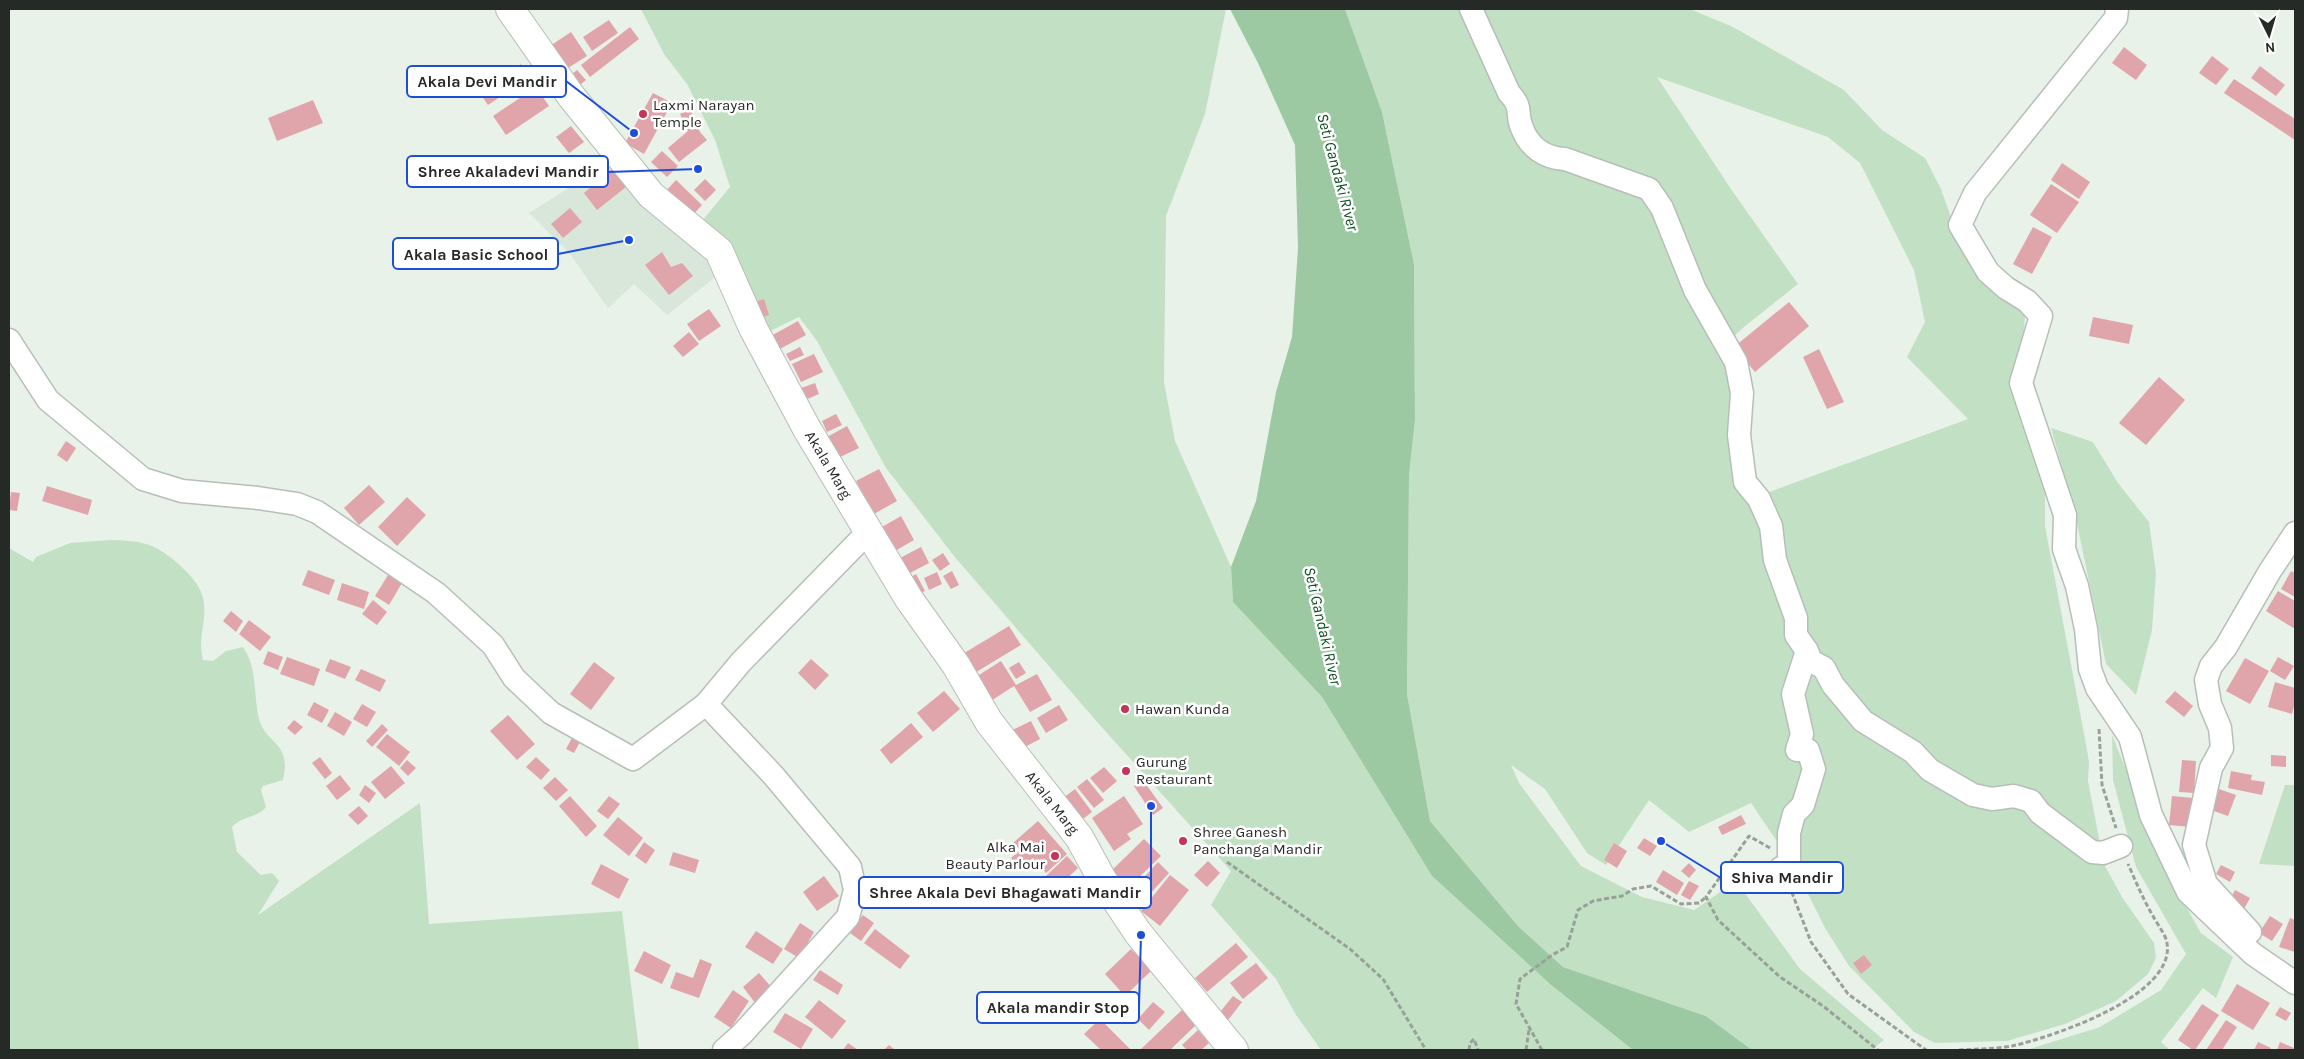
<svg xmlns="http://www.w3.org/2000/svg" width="2304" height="1059" viewBox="0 0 2304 1059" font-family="Karla,sans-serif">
<rect width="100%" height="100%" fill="#e9f2e9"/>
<!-- built -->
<polygon fill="#d8e7d9" points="611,161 723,271 667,315 634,284 608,308 570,254 529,213"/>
<!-- green -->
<g fill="#c2e1c4" fill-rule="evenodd">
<polygon points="641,9 1226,9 1205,114 1166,216 1164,382 1175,441 1231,567 1233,602 1322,697 1432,876 1551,985 1633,1050 1321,1050 1296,1015 1276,979 1211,905 1231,871 1098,723 954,556 886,468 817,341 799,317 764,334 698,226 730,187 715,140 687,84 664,54"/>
<path d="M1345 9H1690L1733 27 1844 90 1882 130 1925 158 1941 189 1959 240 2025 312 2024 337 2011 377 2045 485V526L2085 739 2089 762 2088 781 2104 864 2122 897 2154 943 2156 958 2148 974 2116 1001 2065 1024 2007 1041 1935 1043 1914 1032 1849 966 1825 928 1795 868 1751 803 1689 832 1649 800 1606 865 1587 853 1545 789 1511 765 1519 783 1581 866 1642 897 1694 910 1736 881 1800 969 1884 1040 1871 1050H1752L1706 1016 1563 967 1518 926 1430 821 1407 694 1409 476 1415 420 1414 264 1382 112ZM1657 77 1828 137 1860 163 1914 270 1925 322 1907 357 1968 419 1772 491 1750 502 1731 374 1719 350 1744 327 1798 284 1733 192Z"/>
<polygon points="2051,428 2093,442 2118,483 2149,522 2156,573 2152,630 2136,695 2106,664 2074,509"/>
<path d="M111 540C123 540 135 541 146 544 164 548 200 579 203 598 208 620 197 636 203 660L213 661 226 651 243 647C258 668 253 695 259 719 266 745 292 741 283 780L263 786 261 790 266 807C258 818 241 816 232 827L237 852 261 875 272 873 279 881 258 915 420 803 429 924 622 911 639 1050H9V548L33 562 36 557 70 543Z"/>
<polygon points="2112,735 2169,877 2201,933 2233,957 2216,998 2203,988 2161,1042 2170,1050 2026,1050 2100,1027 2161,990 2186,954 2136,867 2113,780"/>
<polygon points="2285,785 2295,785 2295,866 2259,864"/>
</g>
<!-- water -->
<polygon fill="#9dc9a2" points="1230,9 1345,9 1382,112 1414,264 1415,420 1409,476 1407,694 1430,821 1518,926 1563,967 1706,1016 1752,1050 1633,1050 1551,985 1432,876 1322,697 1233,602 1231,567 1256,501 1276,392 1292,337 1298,248 1295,145 1258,63"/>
<!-- building -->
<g fill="#e0a4ab">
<polygon points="609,20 618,33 592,51 583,37"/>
<polygon points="630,27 639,39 590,77 581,65"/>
<polygon points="571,32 587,56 563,71 547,48"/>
<polygon points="2124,47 2147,65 2136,80 2112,63"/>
<polygon points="2212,56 2229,69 2216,85 2199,73"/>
<polygon points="521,64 530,77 488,105 479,92"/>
<polygon points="2260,66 2285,85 2276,96 2251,78"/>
<polygon points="577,70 586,80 576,88 567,78"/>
<polygon points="2234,79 2295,119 2295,140 2224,93"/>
<polygon points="536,87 549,106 506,135 493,116"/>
<polygon points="653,93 672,103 644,154 625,143"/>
<polygon points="313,100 323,123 277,141 268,118"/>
<polygon points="690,109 700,132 707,140 679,162 668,148 688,131 680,114"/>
<polygon points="571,126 584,142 569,153 556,137"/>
<polygon points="662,151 678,166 667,177 651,162"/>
<polygon points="2062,163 2090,182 2079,199 2051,180"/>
<polygon points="612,169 626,187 597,210 584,193"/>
<polygon points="705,179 716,190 705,201 694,190"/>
<polygon points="676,180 702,205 691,217 665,192"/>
<polygon points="2051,184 2079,202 2057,233 2030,215"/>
<polygon points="570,208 582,222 563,238 551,224"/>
<polygon points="2033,227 2052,237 2032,274 2013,264"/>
<polygon points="662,252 671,267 682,263 693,276 669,295 645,265"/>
<polygon points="764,299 769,315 756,319 752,303"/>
<polygon points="1789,302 1809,326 1755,372 1734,347"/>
<polygon points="709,309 721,326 699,341 687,324"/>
<polygon points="2093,317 2133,325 2129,344 2089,336"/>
<polygon points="798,321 806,335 778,350 771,336"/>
<polygon points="689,332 699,344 683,357 673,346"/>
<polygon points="800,347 804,355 790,361 786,354"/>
<polygon points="1819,349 1844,402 1827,409 1803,357"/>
<polygon points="814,354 823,372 801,382 792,364"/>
<polygon points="2159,377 2185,400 2146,445 2119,423"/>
<polygon points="815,383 819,394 805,400 801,388"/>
<polygon points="836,414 842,425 827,432 822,421"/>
<polygon points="847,426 859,448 838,458 827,437"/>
<polygon points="66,441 76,448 67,462 57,455"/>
<polygon points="879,469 897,501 874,514 856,481"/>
<polygon points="369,485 385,502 359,525 344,508"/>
<polygon points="47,486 92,500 88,515 42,501"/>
<polygon points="11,492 20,493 17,511 9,510"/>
<polygon points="407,497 426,515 397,546 378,527"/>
<polygon points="901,516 914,540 895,551 882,527"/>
<polygon points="921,547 929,563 908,574 900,558"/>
<polygon points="943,553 950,564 940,571 932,560"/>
<polygon points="308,570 335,580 329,595 302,585"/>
<polygon points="952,571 959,585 951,589 943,576"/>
<polygon points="2291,571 2295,573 2295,597 2281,589"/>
<polygon points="937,572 942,584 929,590 924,578"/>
<polygon points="916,574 925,591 916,595 908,579"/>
<polygon points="388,575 402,583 389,605 375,596"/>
<polygon points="342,583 369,592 364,609 337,600"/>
<polygon points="2278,591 2295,601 2295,629 2266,611"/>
<polygon points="373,600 387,612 377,625 362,614"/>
<polygon points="231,611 243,621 236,632 223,621"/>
<polygon points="249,620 271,637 260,651 239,634"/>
<polygon points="1009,626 1021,645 973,674 961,655"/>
<polygon points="268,651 283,657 278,670 263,664"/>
<polygon points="287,657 320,669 314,686 280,674"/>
<polygon points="2278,657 2294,666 2285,680 2270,671"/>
<polygon points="2245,658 2269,671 2250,704 2226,691"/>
<polygon points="330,659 351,667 345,679 325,671"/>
<polygon points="811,659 829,675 815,690 798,673"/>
<polygon points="1001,661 1016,685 1037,674 1052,700 1030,712 1014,686 986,704 971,680"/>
<polygon points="594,662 615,678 591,710 570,694"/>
<polygon points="1019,662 1026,673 1016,679 1009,668"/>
<polygon points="361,669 386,680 380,692 355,680"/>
<polygon points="2275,682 2295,688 2295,702 2292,714 2268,707"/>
<polygon points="944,691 960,709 933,732 917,713"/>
<polygon points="2175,691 2193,706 2184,717 2165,702"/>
<polygon points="314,702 329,710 322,723 307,715"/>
<polygon points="362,704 376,712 367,727 353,719"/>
<polygon points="1059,705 1068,720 1046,733 1037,718"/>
<polygon points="335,712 352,722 344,736 327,726"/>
<polygon points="508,715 535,744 517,760 490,731"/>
<polygon points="294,720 303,727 295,735 287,728"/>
<polygon points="1031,721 1040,739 1017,751 1008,732"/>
<polygon points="911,723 923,737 891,764 880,750"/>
<polygon points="382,724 388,730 372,747 366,741"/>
<polygon points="387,734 410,752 399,766 376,747"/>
<polygon points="573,736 581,740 574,753 566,749"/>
<polygon points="2271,755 2286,756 2286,767 2271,766"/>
<polygon points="320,757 332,773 325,779 312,763"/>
<polygon points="536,757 550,770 541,780 526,767"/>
<polygon points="407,760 416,768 408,776 400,768"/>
<polygon points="2182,760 2196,761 2194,793 2179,792"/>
<polygon points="391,766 405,783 385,799 371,782"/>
<polygon points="1104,767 1117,781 1103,793 1090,778"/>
<polygon points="2231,771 2252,775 2251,780 2265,782 2262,795 2228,788"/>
<polygon points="340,775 351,789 337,800 326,786"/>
<polygon points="555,777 568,790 556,801 543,788"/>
<polygon points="1087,779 1104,800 1094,808 1077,787"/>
<polygon points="1143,780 1163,808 1153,815 1134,786"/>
<polygon points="365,785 376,793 369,803 359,795"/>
<polygon points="1075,789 1092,812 1079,822 1062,799"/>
<polygon points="2219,789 2236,795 2228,816 2211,810"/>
<polygon points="570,796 597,826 586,837 559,806"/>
<polygon points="609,796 620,804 608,819 597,811"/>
<polygon points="1124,796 1143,824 1127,834 1131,839 1114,851 1092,818"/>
<polygon points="2172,796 2193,798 2190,827 2169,825"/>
<polygon points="359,806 368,816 358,825 348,815"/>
<polygon points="1741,815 1746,824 1722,835 1718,827"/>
<polygon points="618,817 643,838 629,856 603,835"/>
<polygon points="1038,821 1067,854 1046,873 1033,858 1020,869 1011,858 1020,850 1013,843"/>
<polygon points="1644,838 1657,846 1650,856 1637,848"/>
<polygon points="1144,839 1161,856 1126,890 1109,873"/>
<polygon points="644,842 655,850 646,864 635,856"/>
<polygon points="1614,843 1627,851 1617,868 1604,860"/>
<polygon points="673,852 699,860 695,873 669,865"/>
<polygon points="1067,856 1078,868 1056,889 1045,877"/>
<polygon points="1208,861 1220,873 1207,887 1194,875"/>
<polygon points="1158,862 1169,873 1140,905 1128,895"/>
<polygon points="1689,863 1696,870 1689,878 1681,871"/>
<polygon points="601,864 629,879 619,899 591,884"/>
<polygon points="2221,865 2235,872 2230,882 2216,874"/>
<polygon points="1663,870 1684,883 1677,895 1656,882"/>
<polygon points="1170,875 1189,890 1160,926 1141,911"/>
<polygon points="824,876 839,896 817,911 803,892"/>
<polygon points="1689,881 1699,886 1690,900 1681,895"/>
<polygon points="2235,890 2250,898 2244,909 2229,901"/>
<polygon points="863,915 874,923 861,941 850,933"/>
<polygon points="2270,916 2283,924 2272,941 2259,933"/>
<polygon points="2290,918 2295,920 2295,952 2279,947"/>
<polygon points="800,923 814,932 799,958 784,949"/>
<polygon points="875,929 910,956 900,969 864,943"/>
<polygon points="756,931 783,949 773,964 745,947"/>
<polygon points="1236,943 1248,957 1207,992 1195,978"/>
<polygon points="1131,949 1152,970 1125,996 1105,974"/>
<polygon points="644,951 671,965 662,984 634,971"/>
<polygon points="1864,955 1872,965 1861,974 1853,963"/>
<polygon points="700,959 712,964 699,998 670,988 676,972 693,978"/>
<polygon points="1256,963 1268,978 1243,999 1230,983"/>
<polygon points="820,970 843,985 838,995 813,980"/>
<polygon points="759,973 773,989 756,1004 743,987"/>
<polygon points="2237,984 2270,1003 2253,1030 2221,1011"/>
<polygon points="733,990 749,1001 731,1028 714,1017"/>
<polygon points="1233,996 1242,1002 1225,1024 1216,1017"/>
<polygon points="819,1000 846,1021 832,1039 805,1017"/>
<polygon points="1153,1002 1165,1012 1149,1030 1138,1019"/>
<polygon points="2202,1004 2219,1015 2195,1050 2193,1050 2178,1040"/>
<polygon points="1185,1007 1199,1022 1170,1050 1140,1050"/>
<polygon points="2280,1007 2291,1013 2286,1021 2275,1015"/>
<polygon points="785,1013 813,1029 801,1049 773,1032"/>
<polygon points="1100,1019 1131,1050 1101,1050 1084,1034"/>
<polygon points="2226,1020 2237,1027 2222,1050 2206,1050"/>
<polygon points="1198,1030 1209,1043 1201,1050 1187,1050 1182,1045"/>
<polygon points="2258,1042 2271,1048 2270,1050 2254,1050"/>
<polygon points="2280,1042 2294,1048 2293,1050 2277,1050"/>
<polygon points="848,1043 858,1050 843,1050"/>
<polygon points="889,1045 895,1050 884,1050"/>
</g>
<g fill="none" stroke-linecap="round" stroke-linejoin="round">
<!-- street casing -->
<g stroke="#b6bfb7" stroke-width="25">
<g id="street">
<path d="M1471 9 1509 93C1524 109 1515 112 1522 128 1529 147 1545 158 1565 159L1649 189 1662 208 1695 290 1736 362 1742 393 1739 435 1745 482 1759 499 1771 526 1775 560 1796 618V635L1807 651 1811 661 1824 668 1833 685 1863 721 1913 752 1930 770 1973 795 1992 799 2014 796 2031 801 2040 813 2092 852 2103 853 2121 846"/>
<polyline points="2117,9 2116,18 1975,193 1960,225 1988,272 2006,288 2027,301 2041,316 2021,383 2065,515 2064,549 2077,586 2086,629 2090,669 2097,688 2130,737 2151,815 2188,892 2253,954 2295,983"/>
<polyline points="9,340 48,400 143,479 182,491 258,498 297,504 317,512 436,593 493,645 514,678 551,713 633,759 706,704 741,662 869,531"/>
<polyline points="706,704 773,775 850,867 855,890 848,917 742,1034 724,1050"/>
<polyline points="1781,868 1789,864 1789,833 1794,814 1803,805 1814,769 1808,750 1797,750 1802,734 1793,694 1807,651"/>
<polyline points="2250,932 2206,884 2194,845 2211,768 2222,748 2220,728 2210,704 2206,680 2211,666 2226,647 2270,571 2295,533"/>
</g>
</g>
<!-- secondary casing -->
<g stroke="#b6bfb7" stroke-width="30">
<g id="secondary">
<path id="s1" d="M510 9 571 96 651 195 719 251 753 328 807 429 909 599 956 665 989 722 1079 837 1102 879 1138 933 1234 1050"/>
</g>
</g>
<!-- path -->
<g stroke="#99a099" stroke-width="3" stroke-dasharray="5 2.5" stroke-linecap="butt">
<polyline points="2099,729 2102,785 2116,828"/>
<polyline points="1770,848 1749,836 1706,897 1718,920 1780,977 1823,1006 1878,1050"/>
<polyline points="1227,862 1350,949 1383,979 1426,1050"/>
<polyline points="1789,885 1811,942 1848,994 1926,1050"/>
<polyline points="1469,1050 1470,1043 1474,1039 1478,1050"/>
<polyline points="1526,1050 1529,1030"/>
<polyline points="1542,1050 1516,1004 1520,979 1552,955 1567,947 1578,910 1593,901 1622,896 1633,889 1651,886 1681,904 1699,903 1706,897"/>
<path d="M1959 1050C1976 1049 1995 1049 2012 1046 2052 1037 2176 996 2167 943 2166 935 2157 924 2153 916 2143 899 2136 882 2128 864"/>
</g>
<!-- street -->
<use href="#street" stroke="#fff" stroke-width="22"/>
<!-- secondary -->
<use href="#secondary" stroke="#fff" stroke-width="28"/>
</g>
<!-- markers -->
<g fill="#c43559" stroke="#fff" stroke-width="2">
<circle cx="643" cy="114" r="5"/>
<circle cx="1125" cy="709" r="5"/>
<circle cx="1126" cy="771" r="5"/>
<circle cx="1183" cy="841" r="5"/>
<circle cx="1055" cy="856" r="5"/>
</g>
<g text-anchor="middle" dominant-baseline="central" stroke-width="5" stroke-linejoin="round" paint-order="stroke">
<!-- poi labels -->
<g font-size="15" fill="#262a26" stroke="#fff" text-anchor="start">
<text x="653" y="105">Laxmi Narayan<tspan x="653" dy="17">Temple</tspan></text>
<text x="1135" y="709">Hawan Kunda</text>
<text x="1136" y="762">Gurung<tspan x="1136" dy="17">Restaurant</tspan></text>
<text x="1193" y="832">Shree Ganesh<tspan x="1193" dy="17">Panchanga Mandir</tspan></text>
<text x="1045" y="847" text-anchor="end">Alka Mai<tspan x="1045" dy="17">Beauty Parlour</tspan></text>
</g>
<!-- street labels -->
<g font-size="15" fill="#262a26" stroke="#fff">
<text stroke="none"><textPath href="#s1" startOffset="562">Akala Marg</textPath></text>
<text stroke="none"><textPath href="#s1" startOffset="968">Akala Marg</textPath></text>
</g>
<!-- water labels -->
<g font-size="16" font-style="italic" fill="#0d501f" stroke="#fff">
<text transform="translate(1338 172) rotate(75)">Seti Gandaki River</text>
<text transform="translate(1323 626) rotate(77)">Seti Gandaki River</text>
</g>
</g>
<!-- callouts -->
<path fill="none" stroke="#1d4ed8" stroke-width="2" d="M634 133L566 81M698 169L608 172M629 240L558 254M1661 841L1721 878M1151 806L1151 893M1141 935L1139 1007"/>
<g fill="#1d4ed8" stroke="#fff" stroke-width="2">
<circle cx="634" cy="133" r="5"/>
<circle cx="698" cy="169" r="5"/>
<circle cx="629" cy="240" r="5"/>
<circle cx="1661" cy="841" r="5"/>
<circle cx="1151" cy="806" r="5"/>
<circle cx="1141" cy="935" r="5"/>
</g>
<g fill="#fff" stroke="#1d4ed8" stroke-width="2">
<rect x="407" y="66" width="159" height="31" rx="5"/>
<rect x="407" y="156" width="201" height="31" rx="5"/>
<rect x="393" y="238" width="165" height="31" rx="5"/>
<rect x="1721" y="862" width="122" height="31" rx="5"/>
<rect x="859" y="877" width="292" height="31" rx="5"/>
<rect x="977" y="992" width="162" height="31" rx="5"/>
</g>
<g font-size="16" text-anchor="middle" font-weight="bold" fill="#262a26">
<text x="487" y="87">Akala Devi Mandir</text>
<text x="508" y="177">Shree Akaladevi Mandir</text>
<text x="476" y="260">Akala Basic School</text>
<text x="1782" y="883">Shiva Mandir</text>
<text x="1005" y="898">Shree Akala Devi Bhagawati Mandir</text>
<text x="1058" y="1013">Akala mandir Stop</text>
</g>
<!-- border -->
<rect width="2304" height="1059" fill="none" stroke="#262a26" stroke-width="20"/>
<!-- north arrow -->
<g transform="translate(2269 35) rotate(175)" stroke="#ffffff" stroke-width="4" paint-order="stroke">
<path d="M0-4L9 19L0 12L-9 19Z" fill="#262a26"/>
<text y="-8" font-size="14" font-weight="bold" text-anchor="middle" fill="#262a26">N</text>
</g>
</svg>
